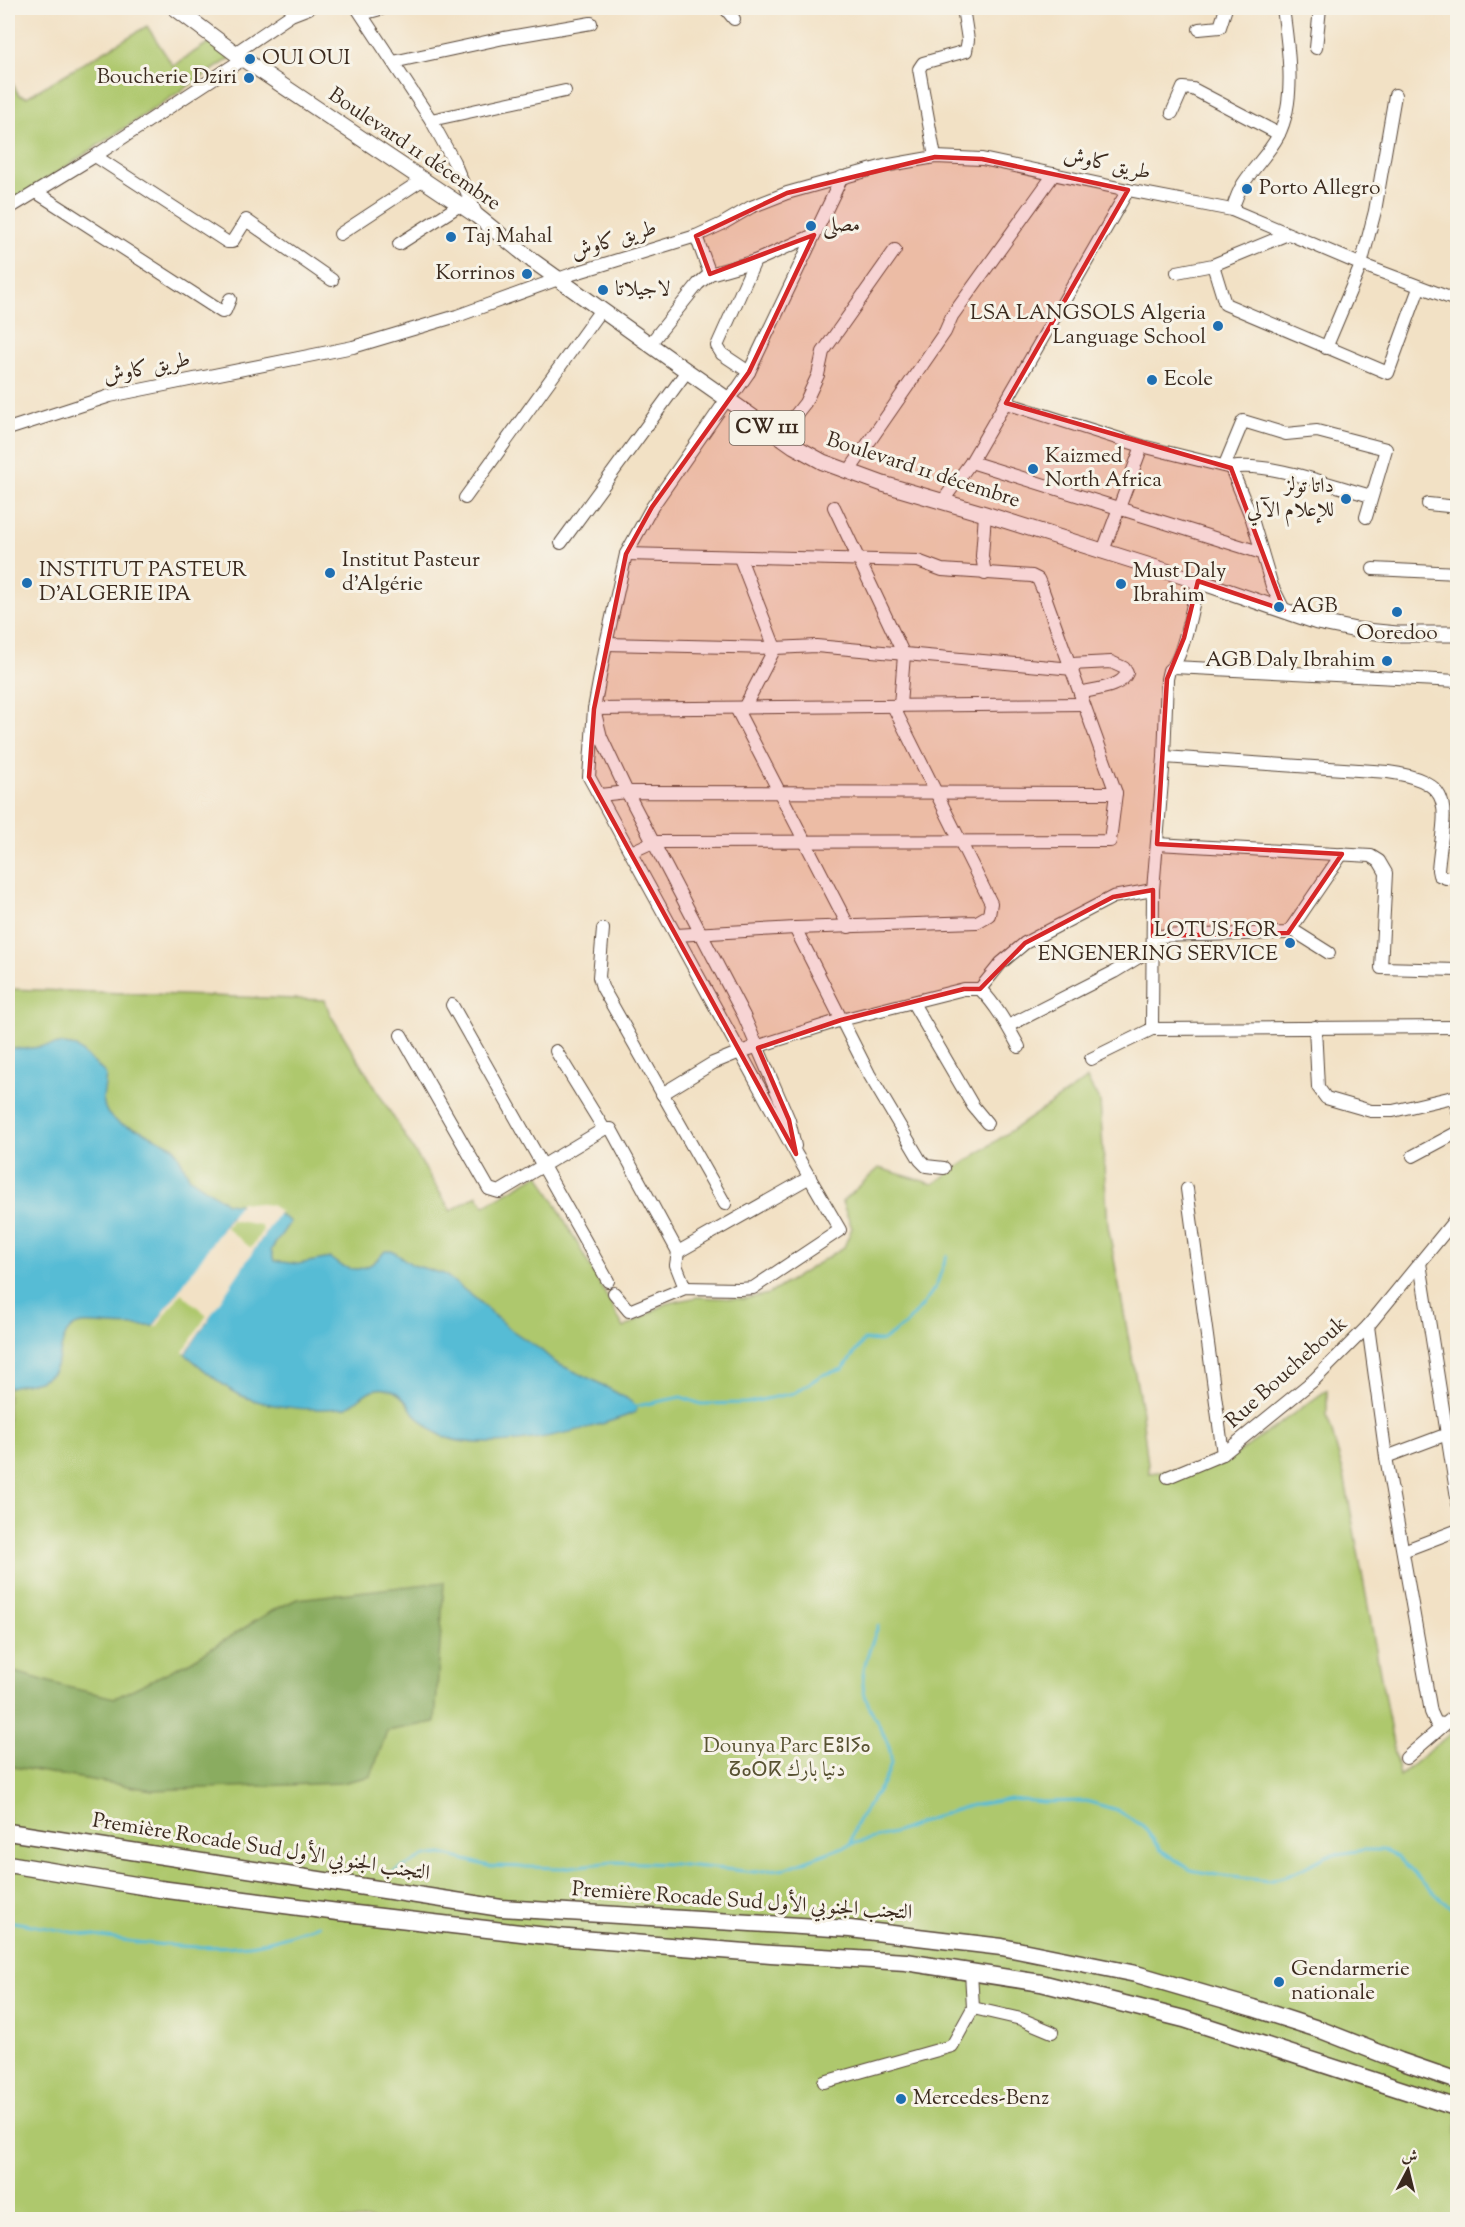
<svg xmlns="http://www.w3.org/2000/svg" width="1465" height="2227" viewBox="0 0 1465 2227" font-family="'Sorts Mill Goudy',Amiri,'Noto Sans Tifinagh',serif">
<rect width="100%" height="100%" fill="#f7f3e8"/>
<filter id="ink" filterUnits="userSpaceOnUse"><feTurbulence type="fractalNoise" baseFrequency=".0167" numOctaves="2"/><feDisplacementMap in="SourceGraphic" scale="12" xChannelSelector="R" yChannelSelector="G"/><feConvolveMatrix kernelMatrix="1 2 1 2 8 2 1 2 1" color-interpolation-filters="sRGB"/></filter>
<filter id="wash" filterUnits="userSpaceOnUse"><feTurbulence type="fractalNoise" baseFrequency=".008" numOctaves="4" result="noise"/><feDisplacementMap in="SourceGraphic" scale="24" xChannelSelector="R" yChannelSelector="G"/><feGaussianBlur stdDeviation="1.35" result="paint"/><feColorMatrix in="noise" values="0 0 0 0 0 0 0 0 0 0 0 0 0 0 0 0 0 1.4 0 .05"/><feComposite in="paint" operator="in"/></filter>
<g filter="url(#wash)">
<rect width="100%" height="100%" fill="#f2e1c5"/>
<!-- green -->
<g fill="#aec86d" stroke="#747946" stroke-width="1.5">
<polygon points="147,26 173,66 211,41 231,58 41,183 8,202 8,76 19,95 27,97"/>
<polygon points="8,989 325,1000 330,1014 451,1211 477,1195 484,1206 539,1174 624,1328 665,1304 697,1297 743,1299 769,1294 844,1247 852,1228 842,1202 879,1168 933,1184 1087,1079 1100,1102 1108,1226 1141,1406 1149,1473 1221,1465 1327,1390 1327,1415 1344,1475 1399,1776 1457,1728 1457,2219 8,2220"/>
</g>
<!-- forest -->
<polygon fill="#8aac60" stroke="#626b3f" stroke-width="1.5" points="444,1582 435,1722 387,1731 371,1776 342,1783 152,1790 8,1766 8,1670 67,1687 115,1698 191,1661 270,1612 297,1599"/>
<!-- water -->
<path fill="#57bcd5" stroke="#49737a" stroke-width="1.5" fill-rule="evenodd" d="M60 1044 76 1047 105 1073 106 1076 103 1099 105 1108 108 1114 120 1124 140 1130 174 1147 190 1178 227 1203 270 1208 290 1222 271 1250 274 1261 298 1264 330 1258C350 1275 369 1272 385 1251H392L413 1265 444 1274 476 1299 507 1327 541 1350 556 1363 595 1381 626 1398 637 1406 636 1412C594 1430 477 1458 437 1433 431 1430 417 1416 413 1412 407 1403 402 1394 391 1390 365 1382 360 1406 342 1408 311 1411 259 1408 231 1390 215 1380 200 1366 185 1354L211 1314 181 1289 154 1326C140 1326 126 1326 112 1325 93 1325 72 1317 64 1339 60 1349 59 1367 51 1374 39 1385 22 1382 8 1388V1048L25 1049ZM230 1217 263 1223 266 1231 252 1252 222 1229Z"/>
<!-- pier -->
<path fill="#f2e1c5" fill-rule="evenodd" d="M241 1202 271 1205 280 1211 185 1354 183 1352 207 1315 181 1293 156 1328 154 1326ZM231 1220 261 1225 263 1230 251 1248 226 1228Z"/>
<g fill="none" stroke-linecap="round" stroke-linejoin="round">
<!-- stream -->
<g stroke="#57bcd5" stroke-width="3">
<polyline points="637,1406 681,1397 701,1404 747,1403 794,1393 822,1375 843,1369 864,1340 882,1341 905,1325 923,1305 936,1286 947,1256"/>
<path d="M851 1844C852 1815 887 1790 891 1762 893 1739 864 1709 863 1684 862 1664 872 1644 878 1626"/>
<polyline points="390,1874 425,1856 442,1854 489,1866 562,1868 614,1862 673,1864 755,1872 786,1868 851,1844 897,1832 940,1815 969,1806 1011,1799 1043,1802 1086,1801 1117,1810 1143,1826 1161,1850 1191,1870 1223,1876 1268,1881 1290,1875 1326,1856 1363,1850 1382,1850 1398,1857 1421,1881 1458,1914"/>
<path d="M8 1921C83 1934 173 1953 248 1945 273 1942 296 1933 319 1925"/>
</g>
</g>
</g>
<g filter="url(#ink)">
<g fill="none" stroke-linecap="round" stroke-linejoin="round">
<!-- minor casing -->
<g stroke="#564537" stroke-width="14">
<g id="minor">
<polyline points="357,8 431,120 454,162 477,216"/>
<polyline points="725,8 734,19"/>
<polyline points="362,14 384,8"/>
<polyline points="1199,29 1220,27 1226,8"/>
<polyline points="1316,48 1320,8"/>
<polyline points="235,53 291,15 309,8"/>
<polyline points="393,62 504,38 591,23"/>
<polyline points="1172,113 1183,88 1193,89 1279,134"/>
<polyline points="431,120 565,91"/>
<polyline points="95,156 227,242 232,242 246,220 332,280"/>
<polyline points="935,157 919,69 923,63 966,51 968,40 963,8"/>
<polyline points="36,192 222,312 225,311 230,299"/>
<polyline points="8,209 95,156 243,59"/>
<path d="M1232 210C1235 201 1238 192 1243 184 1254 167 1269 153 1278 136 1297 100 1288 46 1283 8"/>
<polyline points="340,234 422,180"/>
<polyline points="696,236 710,274"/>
<polyline points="399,244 460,205"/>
<polyline points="1213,265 1225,304 1388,373 1419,288"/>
<polyline points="1177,272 1213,265 1288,234"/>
<polyline points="650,344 698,284 710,274 755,261"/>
<polyline points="1326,348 1361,265 1375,211 1395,95"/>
<polyline points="749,372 722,354 717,346 755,261 814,235"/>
<path d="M1006 403 1142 446 1231 468C1268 461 1333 486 1371 496"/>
<polyline points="8,429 110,396 353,347 457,316 572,274 696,236 722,224 751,207 787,193 884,166 935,157 982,159 1128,190 1232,210 1355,262 1458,301"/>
<polyline points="779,436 805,403 818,375 823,352 895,250"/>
<polyline points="971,462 1262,553"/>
<polyline points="849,471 945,332 952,316 1054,174"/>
<polyline points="465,498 600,311"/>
<polyline points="942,502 971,462 1128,190"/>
<polyline points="1428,504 1458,507"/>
<polyline points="834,507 904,655 900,705"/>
<polyline points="561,543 687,371"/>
<polyline points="1103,551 1142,446"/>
<polyline points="626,554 918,561 942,570 1032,576 1038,579 1042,588 1116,793 1110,841 653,842 631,852"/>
<polyline points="740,558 775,648 744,708"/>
<polyline points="1373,569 1458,573"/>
<polyline points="985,574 982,556 985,514"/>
<polyline points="1284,610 1272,586 1252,519 1231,468 1226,462 1243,421 1286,434 1317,431 1386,449 1366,517"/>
<polyline points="606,644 775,648 816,646 1073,669"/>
<path d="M1071 664 1111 662 1124 668 1127 673C1121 688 1094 689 1080 693"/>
<polyline points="1174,667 1458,681"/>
<polyline points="736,708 849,927"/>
<path d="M1164 757 1388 772C1461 782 1443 812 1438 870L1439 875 1446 878H1458"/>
<polyline points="600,795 627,792 1116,793"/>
<polyline points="1157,844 1371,856 1379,861 1386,873 1381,968 1458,970"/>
<polyline points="795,928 869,1074 920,1160 926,1166 944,1168"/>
<polyline points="603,929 599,977 602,987 725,1204"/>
<polyline points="1291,929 1329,953"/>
<polyline points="676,935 795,928 977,922 989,915 991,903 893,706"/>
<polyline points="1153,936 1288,933 1342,854"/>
<polyline points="980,989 1001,963 1025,943 1113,897 1153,890"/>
<polyline points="913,1003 973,1106 987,1123"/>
<polyline points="452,1005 608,1281"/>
<polyline points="1008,1026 1114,972 1152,949"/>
<polyline points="1315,1027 1318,1087 1326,1098 1371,1111 1393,1111 1453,1097 1458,1111"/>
<path d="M1152 1029 1153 890 1164 757 1167 679 1169 670C1183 662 1194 599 1198 581"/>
<polyline points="401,1035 489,1189 499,1192 604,1129 611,1129 678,1252 810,1177"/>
<polyline points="556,1051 604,1129"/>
<polyline points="1091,1059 1152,1029 1458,1027"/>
<path d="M662 1094 713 1063 740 1052 841 1020 964 989H980C997 1006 1008 1027 1019 1047"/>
<polyline points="795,1146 789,1120 744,1016 627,792 601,737 594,709 1083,704"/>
<polyline points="1413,1156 1458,1132"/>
<polyline points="1187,1189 1223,1454"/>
<polyline points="678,1252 676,1265 685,1288"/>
<polyline points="1420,1263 1458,1504"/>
<polyline points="614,1293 629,1311 685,1288 740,1289 753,1288 840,1230 796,1154 589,777 594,709 606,644 626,554 652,507 727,399 738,388 749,372 842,177"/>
<polyline points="1368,1326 1386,1457 1431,1712 1436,1723 1444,1724"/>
<polyline points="1386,1457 1458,1430"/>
<polyline points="1168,1477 1223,1454 1314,1380 1368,1326 1458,1216"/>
<polyline points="1403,1551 1458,1530"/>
<polyline points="1406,1758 1458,1713"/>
<polyline points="973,2008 1021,2019 1052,2032"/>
<polyline points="824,2082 952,2046 973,2008 971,1972"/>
</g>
</g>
<!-- major casing -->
<g stroke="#564537" stroke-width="17">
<polyline id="major" points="175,8 243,59 477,216 533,261 687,371 794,446 823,462 883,484 985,514 1198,581 1317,622 1356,630 1397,634 1458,634"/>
</g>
<!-- highway casing -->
<g stroke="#564537" stroke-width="19">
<g id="highway">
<polyline points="8,1832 501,1908 850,1929 1002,1947 1136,1974 1253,2008 1321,2030 1400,2061 1458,2081"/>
<polyline points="8,1864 160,1889 338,1912 556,1937 771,1954 906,1962 1041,1983 1184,2019 1458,2108"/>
</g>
</g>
<!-- minor -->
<use href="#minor" stroke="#fff" stroke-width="12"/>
<!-- major -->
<use href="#major" stroke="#fff" stroke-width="15"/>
<!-- highway -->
<use href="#highway" stroke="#fff" stroke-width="16"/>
</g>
</g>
<!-- marked area -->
<path fill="#d62828" fill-opacity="0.2" stroke="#d62828" stroke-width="4.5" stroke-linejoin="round" d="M935 157 982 159 1128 190 1006 403 1231 468 1284 610 1198 581 1184 638 1167 679 1157 844 1342 854 1288 933 1153 936V890L1113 897 1025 943 980 989H964L841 1020 758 1048 789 1120 796 1154 589 777 594 709 626 554 652 507 749 372 814 235 710 274 696 236 787 193Z"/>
<!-- markers -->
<g fill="#1f6fb2" stroke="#f7f3e8" stroke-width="2">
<circle cx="250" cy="59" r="6"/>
<circle cx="249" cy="78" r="6"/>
<circle cx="1247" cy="189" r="6"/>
<circle cx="811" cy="226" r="6"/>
<circle cx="451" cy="237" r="6"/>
<circle cx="527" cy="274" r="6"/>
<circle cx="603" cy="290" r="6"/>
<circle cx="1218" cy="326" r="6"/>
<circle cx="1152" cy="380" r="6"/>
<circle cx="1033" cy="469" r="6"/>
<circle cx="1346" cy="499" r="6"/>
<circle cx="330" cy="573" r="6"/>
<circle cx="27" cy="583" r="6"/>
<circle cx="1121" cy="584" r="6"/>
<circle cx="1279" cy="607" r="6"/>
<circle cx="1397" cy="612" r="6"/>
<circle cx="1387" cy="661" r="6"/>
<circle cx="1290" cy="943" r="6"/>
<circle cx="1279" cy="1982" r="6"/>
<circle cx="901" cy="2099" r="6"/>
</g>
<g text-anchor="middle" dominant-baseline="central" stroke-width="6" stroke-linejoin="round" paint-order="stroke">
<!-- shield labels -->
<rect fill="#f7f3e8" stroke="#73665b" stroke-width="1.5" x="729.5" y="411" width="75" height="34" rx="4.5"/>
<g font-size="20" font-weight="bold" fill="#3b2a1e">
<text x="767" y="428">CW 111</text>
</g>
<!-- poi labels -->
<g font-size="21" fill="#3b2a1e" stroke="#f7f3e8" text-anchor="start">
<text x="262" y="59">OUI OUI</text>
<text x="237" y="78" text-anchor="end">Boucherie Dziri</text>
<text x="1259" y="189">Porto Allegro</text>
<text x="823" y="226">مصلى</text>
<text x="463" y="237">Taj Mahal</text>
<text x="515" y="274" text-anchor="end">Korrinos</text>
<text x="615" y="290">لاجيلاتا</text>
<text x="1206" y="314" text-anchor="end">LSA LANGSOLS Algeria<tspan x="1206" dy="24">Language School</tspan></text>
<text x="1164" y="380">Ecole</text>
<text x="1045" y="457">Kaizmed<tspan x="1045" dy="24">North Africa</tspan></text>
<text x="1334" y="487" text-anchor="end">داتا تولز<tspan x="1334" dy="24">للإعلام الآلي</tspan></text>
<text x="342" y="561">Institut Pasteur<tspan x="342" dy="24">d'Algérie</tspan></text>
<text x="39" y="571">INSTITUT PASTEUR<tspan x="39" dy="24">D'ALGERIE IPA</tspan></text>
<text x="1133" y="572">Must Daly<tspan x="1133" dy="24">Ibrahim</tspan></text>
<text x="1291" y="607">AGB</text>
<text x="1397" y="634" text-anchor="middle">Ooredoo</text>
<text x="1375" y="661" text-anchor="end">AGB Daly Ibrahim</text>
<text x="1278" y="931" text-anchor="end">LOTUS FOR<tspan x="1278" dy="24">ENGENERING SERVICE</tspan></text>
<text x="1291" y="1970">Gendarmerie<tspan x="1291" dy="24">nationale</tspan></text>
<text x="913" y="2099">Mercedes-Benz</text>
</g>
<!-- street labels -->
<g font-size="21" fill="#3b2a1e" stroke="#f7f3e8">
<text transform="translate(414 150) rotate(34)">Boulevard 11 décembre</text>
<text transform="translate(1107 165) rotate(12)">طريق كاوش</text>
<text transform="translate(614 241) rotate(-17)">طريق كاوش</text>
<text transform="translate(147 369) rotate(-12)">طريق كاوش</text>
<text transform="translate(923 471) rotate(18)">Boulevard 11 décembre</text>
<text transform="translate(1287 1373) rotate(-42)">Rue Bouchebouk</text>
<text transform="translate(261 1848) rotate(9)">Première Rocade Sud التجنب الجنوبي الأول</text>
<text transform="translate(742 1902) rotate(4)">Première Rocade Sud التجنب الجنوبي الأول</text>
</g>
<!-- park labels -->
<g font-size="21" fill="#585232" stroke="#f7f3e8">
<text x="787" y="1747">Dounya Parc ⴹⵓⵏⵢⴰ<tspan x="787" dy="24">ⵒⴰⵔⴽ دنيا بارك</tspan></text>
</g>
</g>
<!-- margin -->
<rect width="1465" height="2227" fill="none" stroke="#f7f3e8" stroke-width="30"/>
<!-- north arrow -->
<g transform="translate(1408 2170) rotate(7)" stroke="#f7f3e8" stroke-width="4.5" paint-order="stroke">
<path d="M0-4.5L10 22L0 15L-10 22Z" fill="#3b2a1e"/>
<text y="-9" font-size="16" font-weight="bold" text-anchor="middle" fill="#3b2a1e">ش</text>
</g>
</svg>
